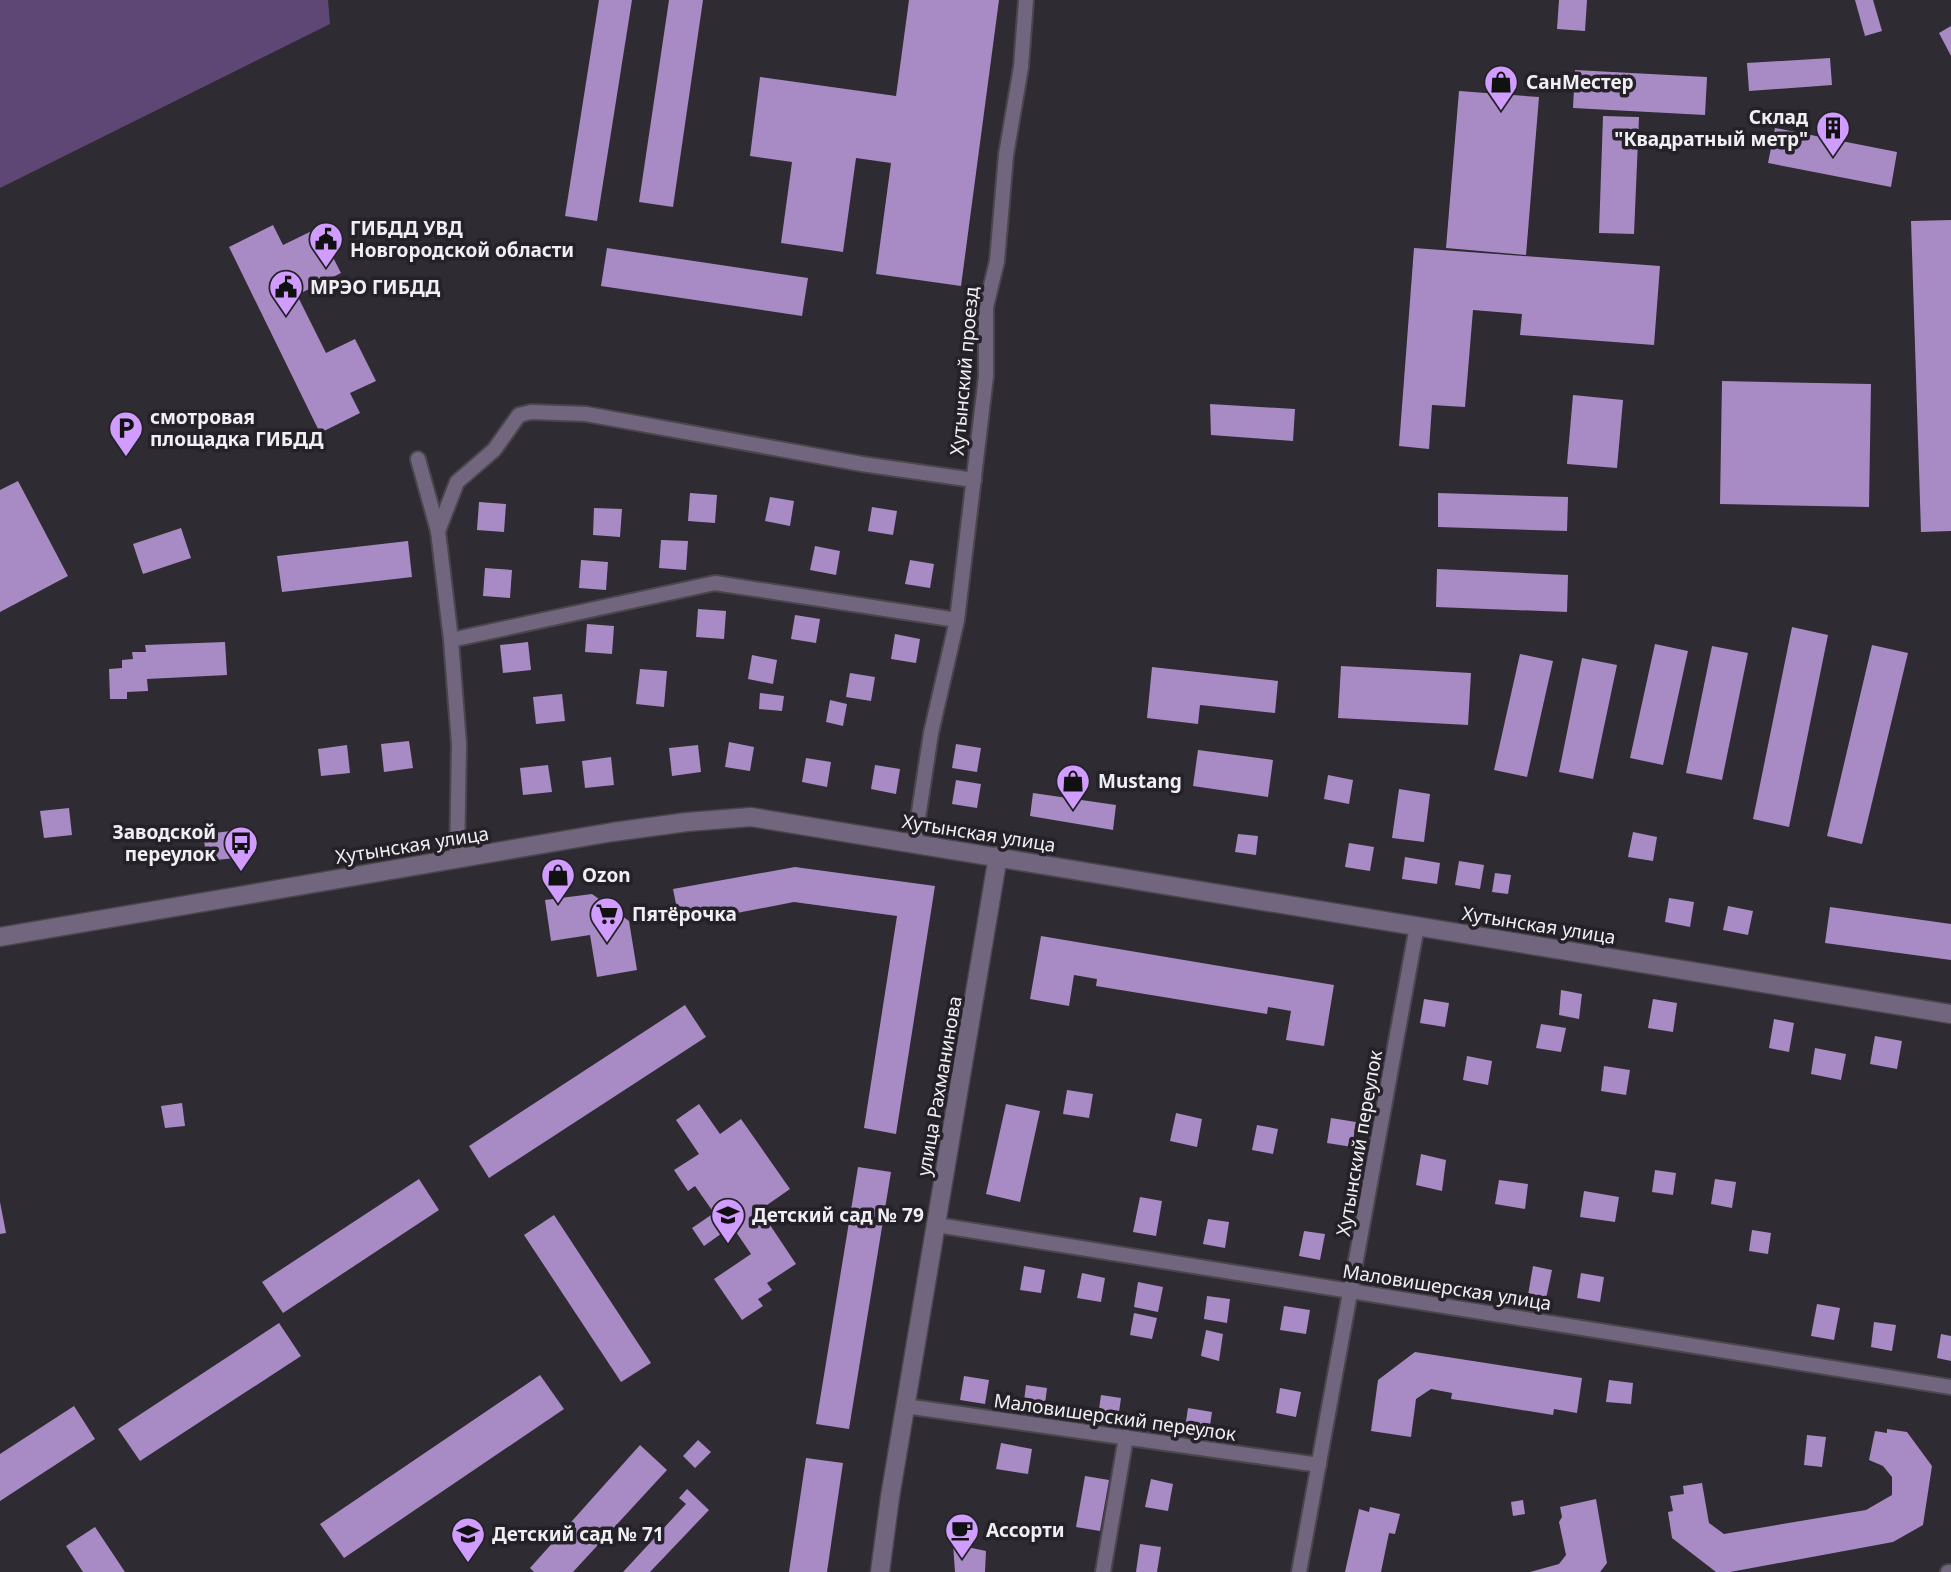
<svg xmlns="http://www.w3.org/2000/svg" width="1951" height="1572" viewBox="0 0 1951 1572" font-family="'Noto Sans',sans-serif">
<rect width="100%" height="100%" fill="#2e2b32"/>
<!-- green -->
<polygon fill="#5f4775" points="0,0 328,0 330,24 0,188"/>
<!-- building -->
<g fill="#a88bc4">
<polygon points="599,0 632,0 597,221 565,216"/>
<polygon points="669,0 703,0 673,207 639,202"/>
<polygon points="909,0 999,0 961,286 876,274 891,163 856,158 843,252 781,243 792,162 750,156 760,77 896,96"/>
<polygon points="1559,0 1587,0 1585,31 1557,29"/>
<polygon points="1855,0 1873,0 1882,31 1865,36"/>
<polygon points="1951,26 1951,56 1939,33"/>
<polygon points="1830,58 1832,85 1749,91 1747,63"/>
<polygon points="1575,70 1707,77 1705,115 1573,108"/>
<polygon points="1459,91 1539,97 1526,255 1446,248"/>
<polygon points="1603,116 1639,117 1634,234 1599,233"/>
<polygon points="1775,128 1897,152 1891,187 1768,163"/>
<polygon points="1951,220 1951,531 1921,532 1911,221"/>
<polygon points="273,225 283,245 318,228 341,273 297,295 326,353 355,339 376,381 350,393 360,413 320,433 229,247"/>
<polygon points="607,248 808,278 802,316 601,286"/>
<polygon points="1414,248 1660,266 1654,345 1520,335 1522,314 1473,310 1465,407 1432,405 1429,449 1399,446"/>
<polygon points="1722,381 1871,384 1869,507 1720,504"/>
<polygon points="1573,395 1623,400 1617,468 1567,464"/>
<polygon points="1210,404 1295,409 1293,441 1211,435"/>
<polygon points="18,481 68,576 0,612 0,490"/>
<polygon points="690,493 717,495 715,523 688,521"/>
<polygon points="1438,493 1568,497 1567,531 1438,527"/>
<polygon points="770,497 794,501 790,526 765,521"/>
<polygon points="479,502 506,504 504,532 477,530"/>
<polygon points="872,507 897,511 893,535 868,531"/>
<polygon points="594,508 622,509 620,537 593,535"/>
<polygon points="181,528 191,558 143,574 133,544"/>
<polygon points="661,540 688,541 686,570 659,568"/>
<polygon points="408,541 412,577 282,592 277,556"/>
<polygon points="815,546 840,551 836,575 810,570"/>
<polygon points="581,560 608,562 606,590 579,588"/>
<polygon points="910,560 934,564 930,588 905,584"/>
<polygon points="485,568 512,570 510,598 483,596"/>
<polygon points="1437,569 1568,575 1567,612 1436,607"/>
<polygon points="698,609 726,611 724,639 696,637"/>
<polygon points="795,615 820,619 816,643 791,639"/>
<polygon points="587,624 614,626 612,654 585,652"/>
<polygon points="1792,627 1828,635 1789,827 1753,819"/>
<polygon points="895,634 920,639 916,663 891,659"/>
<polygon points="225,642 227,675 147,679 148,691 127,692 127,699 110,699 109,669 122,668 122,660 133,659 132,652 146,652 145,645"/>
<polygon points="528,642 531,670 503,673 500,645"/>
<polygon points="1655,644 1688,651 1663,765 1630,758"/>
<polygon points="1872,645 1908,653 1862,844 1827,836"/>
<polygon points="1712,646 1748,653 1722,780 1686,773"/>
<polygon points="1520,654 1553,661 1527,777 1494,770"/>
<polygon points="752,655 777,660 773,684 748,679"/>
<polygon points="1582,658 1617,665 1593,779 1559,772"/>
<polygon points="1341,666 1471,673 1468,725 1338,718"/>
<polygon points="1152,667 1278,681 1275,713 1200,705 1198,724 1147,718"/>
<polygon points="640,669 667,671 664,707 636,704"/>
<polygon points="850,673 875,677 871,701 846,697"/>
<polygon points="760,693 784,696 782,711 759,709"/>
<polygon points="562,694 565,721 536,724 533,697"/>
<polygon points="830,700 847,704 843,726 826,722"/>
<polygon points="409,741 413,768 384,772 381,744"/>
<polygon points="729,742 754,747 750,771 725,767"/>
<polygon points="956,744 981,748 977,772 952,768"/>
<polygon points="347,745 350,773 321,776 318,749"/>
<polygon points="698,745 701,772 672,776 669,748"/>
<polygon points="1198,750 1273,760 1268,797 1193,786"/>
<polygon points="611,757 614,785 585,788 582,761"/>
<polygon points="806,758 831,762 827,787 802,782"/>
<polygon points="548,765 552,792 523,795 520,768"/>
<polygon points="875,765 900,769 896,794 871,789"/>
<polygon points="1328,775 1353,780 1349,804 1324,799"/>
<polygon points="956,780 981,784 977,808 952,804"/>
<polygon points="1399,789 1430,794 1424,842 1392,838"/>
<polygon points="1033,793 1116,805 1113,830 1030,816"/>
<polygon points="69,808 72,835 44,838 40,811"/>
<polygon points="232,831 235,858 207,861 203,834"/>
<polygon points="1633,832 1657,837 1653,861 1628,857"/>
<polygon points="1238,834 1258,836 1256,855 1235,852"/>
<polygon points="1349,843 1374,847 1370,871 1345,867"/>
<polygon points="1405,857 1440,863 1437,884 1402,879"/>
<polygon points="1459,861 1484,865 1480,889 1455,885"/>
<polygon points="795,867 935,886 896,1134 864,1128 897,916 794,902 680,924 673,889"/>
<polygon points="1495,873 1511,875 1508,894 1492,892"/>
<polygon points="592,894 629,921 637,970 597,977 590,935 551,941 545,900"/>
<polygon points="1669,898 1694,902 1690,927 1665,922"/>
<polygon points="1728,906 1753,911 1748,935 1723,930"/>
<polygon points="1830,907 1951,924 1951,960 1825,943"/>
<polygon points="1041,936 1334,985 1324,1046 1286,1040 1291,1011 1268,1007 1267,1014 1096,986 1097,979 1074,975 1069,1006 1030,999"/>
<polygon points="1561,990 1582,994 1579,1019 1559,1015"/>
<polygon points="1424,999 1449,1003 1445,1027 1420,1023"/>
<polygon points="1653,999 1677,1003 1673,1032 1648,1028"/>
<polygon points="685,1005 706,1037 489,1178 469,1146"/>
<polygon points="1774,1019 1794,1023 1789,1052 1769,1048"/>
<polygon points="1541,1024 1566,1028 1561,1052 1536,1048"/>
<polygon points="1875,1036 1902,1041 1897,1069 1870,1064"/>
<polygon points="1815,1048 1846,1054 1841,1080 1811,1074"/>
<polygon points="1467,1056 1492,1061 1488,1085 1463,1080"/>
<polygon points="1604,1066 1630,1070 1626,1095 1601,1091"/>
<polygon points="1067,1090 1093,1094 1089,1118 1063,1114"/>
<polygon points="182,1103 185,1126 165,1128 161,1106"/>
<polygon points="699,1104 720,1134 741,1119 790,1189 760,1210 796,1264 767,1283 772,1290 758,1299 763,1306 742,1320 714,1279 751,1254 732,1226 704,1246 692,1228 714,1213 695,1186 688,1191 674,1170 699,1154 676,1120"/>
<polygon points="1006,1104 1040,1111 1020,1202 986,1194"/>
<polygon points="1176,1113 1202,1119 1197,1147 1170,1141"/>
<polygon points="1331,1118 1356,1122 1352,1147 1327,1143"/>
<polygon points="1257,1125 1278,1129 1273,1154 1252,1150"/>
<polygon points="1421,1154 1446,1160 1442,1191 1416,1185"/>
<polygon points="858,1167 891,1172 849,1429 816,1424"/>
<polygon points="1655,1170 1676,1173 1673,1195 1652,1192"/>
<polygon points="419,1179 439,1210 283,1313 262,1282"/>
<polygon points="1715,1179 1736,1182 1732,1208 1711,1204"/>
<polygon points="1499,1180 1528,1184 1525,1209 1495,1204"/>
<polygon points="1584,1191 1619,1197 1615,1222 1580,1217"/>
<polygon points="1140,1197 1162,1201 1156,1236 1133,1232"/>
<polygon points="0,1202 6,1233 0,1234"/>
<polygon points="554,1215 651,1363 621,1382 524,1235"/>
<polygon points="1208,1219 1229,1222 1225,1248 1203,1244"/>
<polygon points="1752,1230 1771,1233 1768,1254 1749,1251"/>
<polygon points="1304,1231 1325,1234 1320,1260 1299,1256"/>
<polygon points="1024,1266 1045,1270 1041,1293 1020,1290"/>
<polygon points="1533,1266 1552,1270 1546,1299 1528,1295"/>
<polygon points="1082,1273 1105,1278 1101,1302 1077,1298"/>
<polygon points="1581,1273 1604,1277 1600,1302 1577,1298"/>
<polygon points="1138,1282 1163,1287 1158,1312 1134,1307"/>
<polygon points="1207,1296 1230,1299 1227,1323 1204,1319"/>
<polygon points="1817,1304 1840,1308 1834,1340 1811,1336"/>
<polygon points="1284,1306 1310,1310 1306,1334 1280,1330"/>
<polygon points="1134,1313 1157,1318 1152,1339 1130,1335"/>
<polygon points="1874,1322 1896,1325 1892,1351 1871,1347"/>
<polygon points="279,1323 301,1356 140,1461 118,1429"/>
<polygon points="1206,1330 1223,1334 1219,1361 1201,1356"/>
<polygon points="1941,1334 1951,1336 1951,1361 1937,1358"/>
<polygon points="1415,1352 1582,1378 1577,1413 1554,1409 1553,1415 1472,1402 1451,1399 1452,1393 1431,1389 1416,1399 1411,1437 1371,1431 1378,1380"/>
<polygon points="540,1375 564,1409 344,1558 320,1524"/>
<polygon points="964,1376 989,1380 985,1404 960,1400"/>
<polygon points="1609,1380 1633,1383 1631,1404 1606,1402"/>
<polygon points="1026,1385 1047,1388 1044,1412 1023,1409"/>
<polygon points="1280,1388 1301,1392 1296,1417 1276,1413"/>
<polygon points="1101,1395 1121,1398 1119,1412 1131,1413 1129,1426 1085,1421 1087,1408 1099,1409"/>
<polygon points="74,1406 95,1439 0,1501 0,1454"/>
<polygon points="1188,1408 1212,1412 1209,1432 1185,1428"/>
<polygon points="1887,1429 1907,1432 1932,1466 1923,1525 1893,1542 1730,1572 1716,1572 1672,1538 1668,1512 1673,1511 1670,1496 1684,1494 1683,1486 1702,1483 1709,1523 1724,1534 1866,1510 1892,1495 1892,1477 1883,1466 1869,1460 1875,1431 1887,1433"/>
<polygon points="1807,1435 1826,1437 1822,1467 1804,1465"/>
<polygon points="698,1440 711,1452 695,1468 683,1456"/>
<polygon points="1001,1443 1032,1449 1028,1474 996,1469"/>
<polygon points="640,1445 667,1470 573,1572 534,1572 530,1568"/>
<polygon points="806,1458 843,1463 827,1572 789,1572"/>
<polygon points="1085,1476 1109,1480 1100,1531 1076,1527"/>
<polygon points="1151,1479 1173,1484 1168,1511 1145,1507"/>
<polygon points="687,1489 709,1510 650,1572 623,1572 686,1504 679,1498"/>
<polygon points="1596,1499 1607,1563 1600,1572 1530,1572 1559,1564 1566,1555 1559,1522 1562,1517 1560,1507"/>
<polygon points="1523,1500 1525,1514 1513,1516 1511,1502"/>
<polygon points="1370,1507 1400,1514 1395,1534 1389,1533 1381,1572 1345,1572 1359,1509 1369,1512"/>
<polygon points="95,1527 125,1572 83,1572 66,1546"/>
<polygon points="953,1544 986,1551 985,1572 955,1572"/>
<polygon points="1140,1544 1161,1547 1157,1572 1136,1572"/>
</g>
<g fill="none" stroke-linecap="round" stroke-linejoin="round">
<!-- minor casing -->
<g stroke="#49464d" stroke-width="18">
<g id="minor">
<polyline points="418,459 438,531 451,640 459,744 457,860"/>
<polyline points="438,531 457,482 494,450 519,415 531,412 586,414 862,464 974,480"/>
<polyline points="451,640 715,583 957,620"/>
<polyline points="914,845 931,733 957,620 986,376 986,307 997,261 1006,155 1021,67 1026,0"/>
<polyline points="937,1225 1951,1387"/>
<polyline points="905,1406 1319,1465"/>
<polyline points="1103,1572 1126,1437"/>
<polyline points="1299,1572 1417,926"/>
<polyline points="1948,1572 1951,1572"/>
</g>
</g>
<!-- tertiary casing -->
<g stroke="#49464d" stroke-width="21">
<g id="tertiary">
<polyline points="0,937 613,832 687,822 751,817 1951,1014"/>
<polyline points="880,1572 890,1497 998,856"/>
</g>
</g>
<!-- minor -->
<use href="#minor" stroke="#72667e" stroke-width="14"/>
<!-- tertiary -->
<use href="#tertiary" stroke="#72667e" stroke-width="18"/>
</g>
<!-- icons -->
<defs>
<g id="shop-pin" transform="scale(1.75)"><path d="M0 17L-7.5 6A9.5 9.5 0 1 1 7.5 6Z" fill="#d09dfe" stroke="#242128"/><path d="M-5-2.5h2.3a2.7 3.5 0 0 1 5.4 0H5L5.5 6h-11ZM-1.5-2.5h3a1.5 2.3 0 0 0-3 0Z" fill="#111"/></g>
<g id="building-pin" transform="scale(1.75)"><path d="M0 17L-7.5 6A9.5 9.5 0 1 1 7.5 6Z" fill="#d09dfe" stroke="#242128"/><path d="M-4-6H4V6H1V3H-1V6H-4ZM-2.5-4.3h1.7v1.8h-1.7ZM.8-4.3h1.7v1.8H.8ZM-2.5-1h1.7V.8h-1.7ZM.8-1h1.7V.8H.8Z" fill="#111"/></g>
<g id="civic-pin" transform="scale(1.75)"><path d="M0 17L-7.5 6A9.5 9.5 0 1 1 7.5 6Z" fill="#d09dfe" stroke="#242128"/><path d="M-.6-6.5H3V-4.5H.6V-3L4-1V1h2V6H-6V1h2V-1L-.6-3ZM-1.2 2.5V6h2.4V2.5Z" fill="#111"/></g>
<g id="parking-pin" transform="scale(1.75)"><path d="M0 17L-7.5 6A9.5 9.5 0 1 1 7.5 6Z" fill="#d09dfe" stroke="#242128"/><path d="M-3.5-5.5H1a3.5 3.5 0 0 1 0 7H-1V5.5H-3.5ZM-1-3.4V-.6H.8a1.4 1.4 0 0 0 0-2.8Z" fill="#111"/></g>
<g id="bus-pin" transform="scale(1.75)"><path d="M0 17L-7.5 6A9.5 9.5 0 1 1 7.5 6Z" fill="#d09dfe" stroke="#242128"/><path d="M-5-6H5V4H4V6H2V4H-2V6H-4V4H-5ZM-3.5-4V0h7V-4ZM-3.5 1.2v1.5H-2V1.2ZM2 1.2v1.5H3.5V1.2Z" fill="#111"/></g>
<g id="supermarket-pin" transform="scale(1.75)"><path d="M0 17L-7.5 6A9.5 9.5 0 1 1 7.5 6Z" fill="#d09dfe" stroke="#242128"/><path d="M-6-5.5h2.5l.6 2H6L4.5 2H-2.5L-4.4-4H-6ZM-1.5 3.2a1.3 1.3 0 1 0 .1 0ZM3 3.2a1.3 1.3 0 1 0 .1 0Z" fill="#111"/></g>
<g id="school-pin" transform="scale(1.75)"><path d="M0 17L-7.5 6A9.5 9.5 0 1 1 7.5 6Z" fill="#d09dfe" stroke="#242128"/><path d="M0-5L7-2L0 1L-7-2ZM-4 1L0 2.5L4 1V4Q0 6-4 4Z" fill="#111"/></g>
<g id="cafe-pin" transform="scale(1.75)"><path d="M0 17L-7.5 6A9.5 9.5 0 1 1 7.5 6Z" fill="#d09dfe" stroke="#242128"/><path d="M-5.5-4.5H6V0H3Q3 3.5 0 3.5H-2.5Q-5.5 3.5-5.5 0ZM3-3.2v2h1.7v-2ZM-6 4.5H4V6H-6Z" fill="#111"/></g>
</defs>
<g fill-rule="evenodd">
<use href="#shop-pin" x="1501" y="82"/>
<use href="#building-pin" x="1833" y="128"/>
<use href="#civic-pin" x="326" y="239"/>
<use href="#civic-pin" x="286" y="287"/>
<use href="#parking-pin" x="126" y="428"/>
<use href="#shop-pin" x="1073" y="781"/>
<use href="#bus-pin" x="241" y="843"/>
<use href="#shop-pin" x="558" y="875"/>
<use href="#supermarket-pin" x="607" y="914"/>
<use href="#school-pin" x="728" y="1215"/>
<use href="#cafe-pin" x="962" y="1530"/>
<use href="#school-pin" x="468" y="1534"/>
</g>
<g text-anchor="middle" dominant-baseline="central" stroke-width="7" stroke-linejoin="round" paint-order="stroke">
<!-- poi labels -->
<g font-size="19" font-weight="bold" fill="#f1eff3" stroke="#242128" text-anchor="start">
<text x="1526" y="82">СанМестер</text>
<text x="1808" y="117" text-anchor="end">Склад<tspan x="1808" dy="22">"Квадратный метр"</tspan></text>
<text x="350" y="228">ГИБДД УВД<tspan x="350" dy="22">Новгородской области</tspan></text>
<text x="310" y="287">МРЭО ГИБДД</text>
<text x="150" y="417">смотровая<tspan x="150" dy="22">площадка ГИБДД</tspan></text>
<text x="1098" y="781">Mustang</text>
<text x="216" y="832" text-anchor="end">Заводской<tspan x="216" dy="22">переулок</tspan></text>
<text x="582" y="875">Ozon</text>
<text x="632" y="914">Пятёрочка</text>
<text x="752" y="1215">Детский сад № 79</text>
<text x="986" y="1530">Ассорти</text>
<text x="492" y="1534">Детский сад № 71</text>
</g>
<!-- street labels -->
<g font-size="19" fill="#f1eff3" stroke="#242128">
<text transform="translate(964 371) rotate(-85)">Хутынский проезд</text>
<text transform="translate(979 833) rotate(9)">Хутынская улица</text>
<text transform="translate(412 845) rotate(-9)">Хутынская улица</text>
<text transform="translate(1539 925) rotate(9)">Хутынская улица</text>
<text transform="translate(939 1086) rotate(-80)">улица Рахманинова</text>
<text transform="translate(1359 1143) rotate(-80)">Хутынский переулок</text>
<text transform="translate(1447 1287) rotate(9)">Маловишерская улица</text>
<text transform="translate(1115 1417) rotate(8)">Маловишерский переулок</text>
</g>
</g>
</svg>
